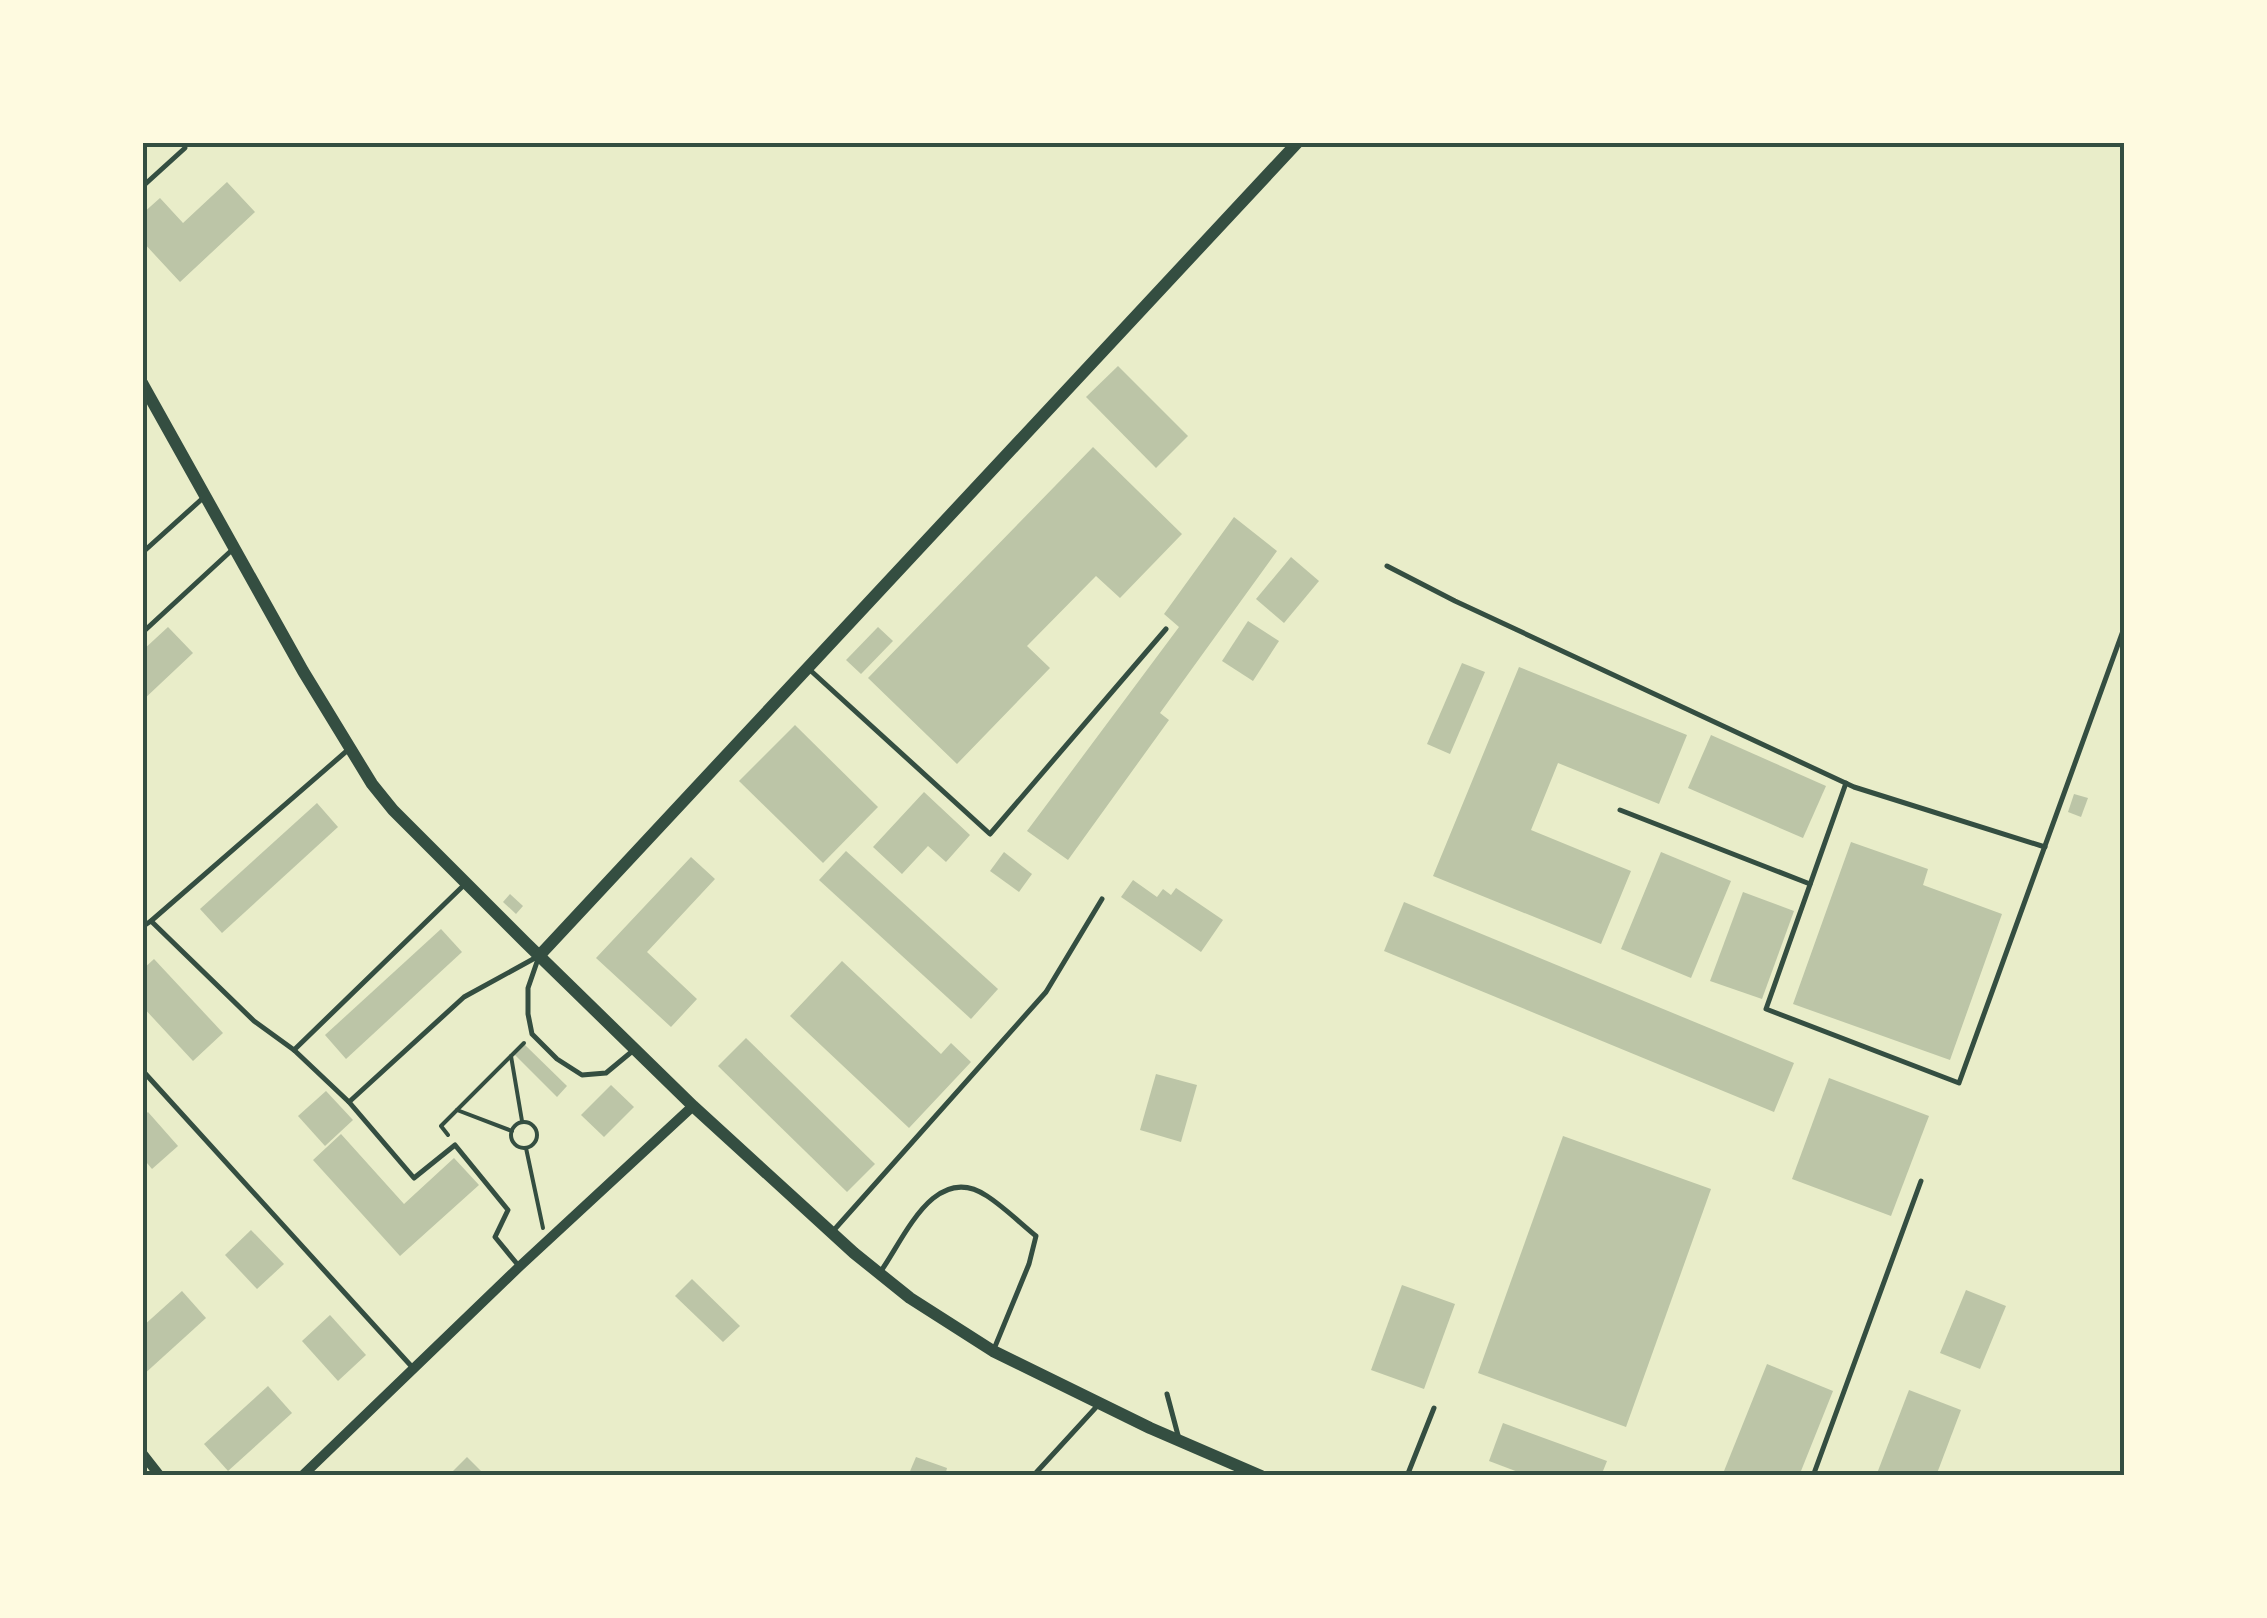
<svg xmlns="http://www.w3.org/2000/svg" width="2267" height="1618" viewBox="0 0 2267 1618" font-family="'PT Sans',sans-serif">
<rect width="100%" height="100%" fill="#e9edc9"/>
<!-- building -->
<g fill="#bcc5a7">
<polygon points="227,182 255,212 180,282 142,241 142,214 160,198 183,223"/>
<polygon points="1118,366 1188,436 1156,468 1086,397"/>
<polygon points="1093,447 1182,534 1120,598 1096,576 1027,646 1050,668 957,764 868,678"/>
<polygon points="1234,517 1277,551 1160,713 1169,720 1068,860 1027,831 1179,627 1164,614"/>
<polygon points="1291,557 1319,581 1284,623 1256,599"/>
<polygon points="1248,621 1279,641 1253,681 1222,661"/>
<polygon points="168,627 193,653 142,701 142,651"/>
<polygon points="878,627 893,641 861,674 846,660"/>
<polygon points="1462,663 1485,672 1450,754 1427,744"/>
<polygon points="1519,667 1687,735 1659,804 1558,763 1531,830 1631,871 1601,944 1433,876"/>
<polygon points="795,725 878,807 823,863 739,781"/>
<polygon points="1711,735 1826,786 1803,838 1688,788"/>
<polygon points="924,792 970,835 946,862 928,846 902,874 873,847"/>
<polygon points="2074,794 2088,798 2081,817 2068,812"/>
<polygon points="317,803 338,827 222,933 200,909"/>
<polygon points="1851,842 1928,869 1923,885 2002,914 1950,1060 1793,1004"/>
<polygon points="846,851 998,989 971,1019 819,880"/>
<polygon points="1004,852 1032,874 1019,892 990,871"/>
<polygon points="1661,852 1731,881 1691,978 1621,949"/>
<polygon points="691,857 715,879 647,952 697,999 671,1027 596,958"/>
<polygon points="1133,880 1157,897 1163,889 1171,895 1176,888 1223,920 1201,952 1121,897"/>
<polygon points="1743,892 1794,911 1762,999 1710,981"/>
<polygon points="510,894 523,906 516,914 503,902"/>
<polygon points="1404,902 1794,1063 1774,1112 1384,951"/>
<polygon points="441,929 462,952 346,1059 325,1035"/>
<polygon points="154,959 223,1033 193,1061 142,1006 142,970"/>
<polygon points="842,961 941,1054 951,1043 971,1062 909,1128 790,1016"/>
<polygon points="746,1038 875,1164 847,1192 718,1066"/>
<polygon points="524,1044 567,1086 557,1097 514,1054"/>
<polygon points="1156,1074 1197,1085 1181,1142 1140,1130"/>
<polygon points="1829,1078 1929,1116 1891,1216 1792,1179"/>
<polygon points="611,1085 634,1107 604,1137 581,1115"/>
<polygon points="326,1091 353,1120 325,1146 298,1116"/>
<polygon points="148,1112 178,1146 152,1169 142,1157 142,1117"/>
<polygon points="341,1134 404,1204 454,1158 479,1185 400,1256 313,1160"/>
<polygon points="1563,1136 1711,1189 1626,1427 1478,1373"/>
<polygon points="251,1230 284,1264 257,1289 225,1255"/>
<polygon points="692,1279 740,1326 723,1342 675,1296"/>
<polygon points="1402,1285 1455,1304 1424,1389 1371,1370"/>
<polygon points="1966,1290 2006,1306 1980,1369 1940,1353"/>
<polygon points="182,1291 206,1318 142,1376 142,1327"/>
<polygon points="330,1315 366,1355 338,1381 302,1341"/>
<polygon points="1767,1364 1833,1391 1799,1476 1722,1476"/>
<polygon points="268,1386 292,1413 228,1471 204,1444"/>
<polygon points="1909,1390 1961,1410 1936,1476 1876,1476"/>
<polygon points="1503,1423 1607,1461 1601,1476 1529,1476 1489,1461"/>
<polygon points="467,1457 486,1476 448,1476"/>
<polygon points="916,1457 947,1468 945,1476 908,1476"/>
</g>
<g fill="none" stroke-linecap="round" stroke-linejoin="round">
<!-- path -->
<g stroke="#344e41" stroke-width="4">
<polyline points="457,1110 512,1131"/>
<polyline points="522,1121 511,1056 524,1043"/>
<circle cx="524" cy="1135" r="13"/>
<polyline points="448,1135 441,1126 511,1056"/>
<polyline points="526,1148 543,1228"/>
</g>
<!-- service -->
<g stroke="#344e41" stroke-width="5">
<polyline points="142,187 185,148"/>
<polyline points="142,553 203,498"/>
<polyline points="1387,566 1455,601 1854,787 2045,847"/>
<polyline points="142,633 232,550"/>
<polyline points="810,670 990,834 1166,629"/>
<polyline points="1846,783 1766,1009 1959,1083 2124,628"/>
<polyline points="1620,810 1810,884"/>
<polyline points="151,921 349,749"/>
<polyline points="142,927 151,921 254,1021 294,1050 349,1102 464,997 535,958"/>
<polyline points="538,959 528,988 528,1014 532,1034 557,1059 582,1075 606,1073 635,1049"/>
<polyline points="294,1050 463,886"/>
<polyline points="142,1070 413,1368"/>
<polyline points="349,1102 414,1178 455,1145 508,1210 495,1237 518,1265"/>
<polyline points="834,1230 1046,992 1102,899"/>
<path d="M881 1271C905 1237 935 1161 987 1196 1004 1207 1020 1223 1036 1236L1029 1264 994 1349"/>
<polyline points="1167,1394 1179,1439"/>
<polyline points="1033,1476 1099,1404"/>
<polyline points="1407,1476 1434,1408"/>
<polyline points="1813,1476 1921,1181"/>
</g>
<!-- minor -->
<g stroke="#344e41" stroke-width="10">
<polyline points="142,1453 160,1476"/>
<polyline points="302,1476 519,1267 693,1106"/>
</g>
<!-- tertiary -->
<g stroke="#344e41" stroke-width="12">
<polyline points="142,383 303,671 372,784 393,810 526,943 693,1106 854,1253 910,1298 993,1351 1150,1428 1261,1476"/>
<polyline points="539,956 1298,142"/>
</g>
</g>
<!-- border -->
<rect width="2267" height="1618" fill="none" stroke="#fefae0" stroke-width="290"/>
<rect x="145" y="145" width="1977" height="1328" fill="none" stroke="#344e41" stroke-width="4"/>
</svg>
